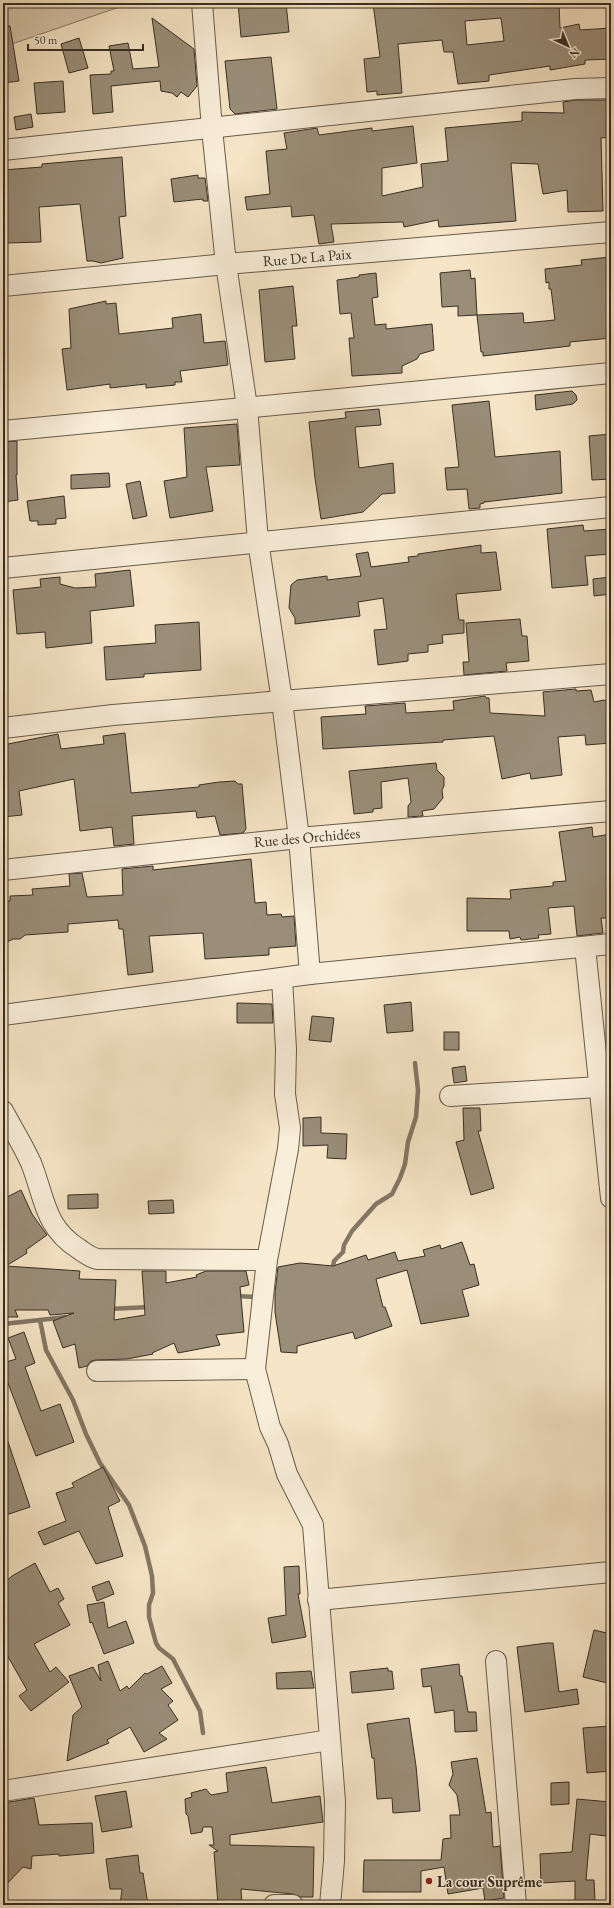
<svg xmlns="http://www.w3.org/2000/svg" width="614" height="1908" viewBox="0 0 614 1908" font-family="'EB Garamond',serif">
<rect width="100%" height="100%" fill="#f6e5c6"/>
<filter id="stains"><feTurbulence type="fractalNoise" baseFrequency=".005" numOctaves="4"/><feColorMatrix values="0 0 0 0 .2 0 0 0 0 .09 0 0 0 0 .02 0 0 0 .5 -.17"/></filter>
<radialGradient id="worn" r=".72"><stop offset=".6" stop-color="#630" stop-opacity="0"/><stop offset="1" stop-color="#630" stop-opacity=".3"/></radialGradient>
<!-- green -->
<polygon fill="#d6c6ab" stroke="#867a68" points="3,3 131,3 3,47"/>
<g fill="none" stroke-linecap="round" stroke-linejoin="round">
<!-- stream -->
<g stroke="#837765" stroke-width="4.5">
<polyline points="332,1271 334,1261 343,1252 344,1245 352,1231 376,1204 392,1194 400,1178 405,1164 408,1142 416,1117 418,1090 415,1063"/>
<polyline points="236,1296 258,1297"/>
<polyline points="109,1309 149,1307"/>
<polyline points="40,1320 66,1317"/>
<polyline points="3,1324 40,1320 46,1350 73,1400 86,1434 100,1463 129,1505 145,1546 152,1576 153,1593 149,1605 149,1617 156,1643 159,1648 173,1659 200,1711 203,1733"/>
</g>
</g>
<!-- building -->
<g fill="#9a8e79" stroke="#372f25" fill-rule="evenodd">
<polygon points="238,3 286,3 289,32 241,37"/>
<path d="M373 3H559L560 28 579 24 580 30 611 28V59L585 60V64L550 70V66L489 75V81L458 84 453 52H444L442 40 398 44 402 93 377 95V91L367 92 364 59 380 57ZM501 18 504 41 467 45 465 21Z"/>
<polygon points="152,18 194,49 197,86 188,97 181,92 177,97 172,93 161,91 160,81 111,86 113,112 93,114 90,75 111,74 111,71 114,71 109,46 128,43 133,69 159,67"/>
<polygon points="3,26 10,26 19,81 3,83"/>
<polygon points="79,38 88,68 69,73 61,44"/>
<polygon points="271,57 277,109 235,114 230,109 225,61"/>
<polygon points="63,81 65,112 37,114 34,83"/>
<polygon points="576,100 609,100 611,137 601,138 603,211 568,212 567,190 543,194 538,164 511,163 516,221 439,227 438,220 404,227 403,222 331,224 334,242 319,244 314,215 292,217 291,206 247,210 245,197 270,194 266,151 287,149 284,133 317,128 319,135 372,128 372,131 413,126 417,163 382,168 382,196 423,187 421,164 448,161 445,128 522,121 522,112 564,113 563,102"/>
<polygon points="31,114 33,127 16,130 14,117"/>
<polygon points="122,157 126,216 119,217 123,258 101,263 93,261 87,261 80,204 39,207 41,242 6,243 3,206 3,170 42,167 42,164"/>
<polygon points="198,175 198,178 205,178 208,201 203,201 203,199 174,202 171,179"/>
<polygon points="610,257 611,338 570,342 570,346 483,356 483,352 481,352 477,315 523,313 524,323 555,320 551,289 549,289 549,282 546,283 545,269 582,265 581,260"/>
<polygon points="470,270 471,279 475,278 477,315 458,316 458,306 442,307 440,273"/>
<polygon points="376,273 378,297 372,298 375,325 386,324 386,329 432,324 434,350 420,354 417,359 402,366 402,373 352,376 349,338 354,338 351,313 340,314 337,280 359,277 359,275"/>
<polygon points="293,286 297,326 292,326 295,359 265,362 259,290"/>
<polygon points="106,301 106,304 116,303 119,334 173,328 172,318 201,314 204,343 225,341 228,365 180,371 182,382 175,382 175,385 146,388 146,384 110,388 110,384 67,390 62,349 71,348 69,309"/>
<polygon points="572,391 576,395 577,400 573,404 536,410 535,395"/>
<polygon points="489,401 495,457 560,451 562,493 484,502 484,503 480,504 480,508 469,509 467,489 447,490 445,468 459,467 452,405"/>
<polygon points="379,409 381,425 355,427 359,468 393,463 395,493 382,494 363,512 321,519 315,478 309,422 346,418 345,412"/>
<polygon points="237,424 240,465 206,467 213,511 170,518 164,481 187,477 184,428"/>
<polygon points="611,434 611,479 592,480 589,436"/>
<polygon points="17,441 17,475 16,475 18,500 3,502 3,442"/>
<polygon points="109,473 110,487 71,489 71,475"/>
<polygon points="140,481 147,516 133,519 126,484"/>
<polygon points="64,496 66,518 56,519 56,524 38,525 38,521 30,521 27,501"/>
<polygon points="583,525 584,531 611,529 611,554 585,556 588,585 552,588 547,529"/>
<polygon points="481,545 481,553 496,552 501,590 456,594 459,620 464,620 464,633 442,635 443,643 428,645 428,652 408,654 408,661 378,665 374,630 387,629 383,598 358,602 360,616 295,624 295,618 289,608 291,585 297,580 327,576 327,580 361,576 356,554 368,552 371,567 409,562 408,557 418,556 418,554"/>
<polygon points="130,570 134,606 90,611 92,643 46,648 45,632 17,634 13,590 41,587 40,579 60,577 60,584 75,588 96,587 95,574"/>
<polygon points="611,577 611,594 594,596 593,579"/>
<polygon points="520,619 522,636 527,636 529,661 506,663 507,671 464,675 463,662 469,662 466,623"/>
<polygon points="199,622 201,670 144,674 144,677 106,680 104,647 156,643 155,625"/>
<polygon points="576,689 576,691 591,690 594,702 604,700 611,703 611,743 586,745 585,735 558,737 562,775 531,779 530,773 502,779 494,736 443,740 443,742 323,749 321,717 366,714 365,706 405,703 406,713 454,710 453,701 485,696 486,698 489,698 490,713 545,716 543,692"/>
<polygon points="125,733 131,793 199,787 199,785 219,782 235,781 238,784 242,784 246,829 243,833 220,835 215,816 197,818 196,811 132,816 134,844 114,846 112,827 80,831 74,779 19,791 22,815 3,817 3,745 58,734 61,749 104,744 103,736"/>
<polygon points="436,763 437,770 444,777 444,786 442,790 443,798 434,809 422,811 423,816 408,817 408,806 411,802 408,778 381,782 382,808 373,809 373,812 354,814 349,771"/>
<polygon points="592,827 593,837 611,834 611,918 601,918 603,933 577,936 574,906 548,908 551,934 538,935 539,938 521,940 520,937 510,939 509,931 467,931 467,898 511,899 510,890 553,886 553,882 566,881 559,832"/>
<polygon points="251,859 255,903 266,902 267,915 281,914 282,917 294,916 296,946 269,948 269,955 205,959 203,933 149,936 153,972 128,975 123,929 119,929 118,920 68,924 68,932 25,935 20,939 13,939 3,944 3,904 6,904 6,901 10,901 10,896 33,895 32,889 70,886 69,874 82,873 87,897 123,895 122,869 153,866 153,870"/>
<polygon points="411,1002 413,1031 387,1033 384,1005"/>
<polygon points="237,1003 272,1004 273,1023 237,1023"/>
<polygon points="312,1016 334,1018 331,1042 309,1040"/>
<rect x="444" y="1032" width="15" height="18"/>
<polygon points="465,1066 467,1081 454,1083 452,1068"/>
<polygon points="463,1108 480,1108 481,1131 478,1131 494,1188 471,1195 456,1142 464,1140"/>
<polygon points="321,1117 321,1133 347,1134 346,1159 327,1158 328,1145 303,1146 303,1118"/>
<polygon points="21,1190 32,1214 47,1235 26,1250 27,1253 6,1266 80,1271 79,1279 116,1280 114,1320 145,1315 142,1271 166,1271 166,1283 197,1277 196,1275 206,1271 246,1271 249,1285 240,1287 244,1332 216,1335 220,1345 178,1353 174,1343 152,1353 153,1354 127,1359 96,1360 91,1361 87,1366 79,1368 75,1344 63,1348 53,1321 74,1313 50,1315 48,1310 15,1310 18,1317 3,1317 3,1199"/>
<polygon points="98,1194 98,1208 68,1209 68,1195"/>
<polygon points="173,1200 174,1213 149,1214 148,1201"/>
<polygon points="462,1242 470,1265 474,1264 479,1285 462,1290 469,1316 421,1324 407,1270 376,1279 383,1307 385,1307 392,1326 355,1339 353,1332 297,1346 297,1353 281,1352 275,1312 275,1292 278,1267 300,1263 333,1266 366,1255 368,1260 395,1252 398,1261 425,1256 423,1250 440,1245 441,1249"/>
<polygon points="24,1332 35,1363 25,1367 41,1411 60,1404 74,1442 36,1456 3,1370 3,1363 16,1359 8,1338"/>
<polygon points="5,1433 30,1507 3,1516 3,1434"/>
<polygon points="103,1467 120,1501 108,1507 123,1556 96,1564 79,1531 44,1545 38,1532 66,1521 56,1493 74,1487 72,1483"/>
<polygon points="35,1563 50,1592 58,1588 64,1599 58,1603 70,1625 34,1644 50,1672 56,1667 69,1682 31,1711 19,1696 27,1690 3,1648 3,1584 12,1576"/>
<polygon points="299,1566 300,1594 298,1594 306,1637 272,1643 268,1618 286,1615 284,1567"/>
<polygon points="109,1581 114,1594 97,1601 92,1587"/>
<polygon points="104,1602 108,1628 126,1621 134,1643 104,1654 92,1622 90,1623 87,1605"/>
<polygon points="594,1630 611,1634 611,1684 583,1677"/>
<polygon points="547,1643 553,1643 559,1692 577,1689 579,1704 525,1712 517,1647"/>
<polygon points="108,1661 120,1691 127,1686 129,1689 145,1673 147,1674 162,1666 172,1683 161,1689 173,1701 168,1705 178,1720 159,1733 167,1739 144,1752 130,1727 107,1740 109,1743 67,1761 73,1715 82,1707 69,1676 93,1667 101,1681 98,1665"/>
<polygon points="459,1664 460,1676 462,1676 468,1712 476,1712 477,1731 455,1732 454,1710 435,1713 431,1686 423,1687 421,1669"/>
<polygon points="388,1668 388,1671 392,1671 394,1689 352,1693 350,1672"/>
<polygon points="311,1671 314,1688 277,1689 276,1673"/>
<polygon points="409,1718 416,1766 420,1811 393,1813 392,1798 377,1799 374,1758 372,1758 367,1724"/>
<polygon points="611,1726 611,1771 587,1773 583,1728"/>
<polygon points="477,1758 486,1813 491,1812 493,1847 500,1846 504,1898 485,1901 483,1888 448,1894 444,1867 421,1871 421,1892 363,1892 364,1860 441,1860 443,1839 451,1838 450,1815 460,1815 457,1795 449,1785 453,1774 451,1762"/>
<polygon points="266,1767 272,1803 320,1796 323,1822 230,1835 230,1845 314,1847 313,1897 301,1897 293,1894 241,1889 242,1905 218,1905 214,1852 218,1851 209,1845 214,1845 212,1827 203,1827 202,1832 191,1834 188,1816 186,1814 185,1799 192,1797 191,1793 206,1789 211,1795 228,1792 226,1773"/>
<polygon points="569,1782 569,1804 551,1805 551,1783"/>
<polygon points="126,1791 132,1827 102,1832 95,1796"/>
<polygon points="34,1798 39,1825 92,1823 94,1853 59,1856 59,1854 32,1856 31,1869 23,1867 3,1888 3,1803"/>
<polygon points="577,1799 610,1802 606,1836 590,1834 586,1880 594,1880 595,1901 585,1902 584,1905 575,1905 575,1881 541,1883 540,1854 572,1852"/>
<polygon points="138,1855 140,1873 143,1873 148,1905 120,1905 122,1889 110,1889 106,1859"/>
</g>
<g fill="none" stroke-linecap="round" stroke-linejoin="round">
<!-- minor casing -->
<g stroke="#675c4d" stroke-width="22">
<g id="minor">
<polyline points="202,3 212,129 226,264 247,407 258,541 282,701 299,838 310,974"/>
<polyline points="3,150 575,89 611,88"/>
<polyline points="3,286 226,264 611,232"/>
<polyline points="3,431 611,373"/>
<polyline points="3,568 611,507"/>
<polyline points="3,728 113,715 611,674"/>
<polyline points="3,870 299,838 611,811"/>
<polyline points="585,947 611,1198"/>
<polyline points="282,978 286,1049 285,1094 290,1128 288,1149 267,1260 255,1369 270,1427 278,1444 287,1474 313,1525 335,1801 334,1861 330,1905"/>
<polyline points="3,1015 310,974 611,944"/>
<polyline points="450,1096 599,1087"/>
<path d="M3 1111C12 1128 23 1145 31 1163 45 1198 44 1227 79 1249 85 1253 91 1258 98 1259L267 1260"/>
<polyline points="97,1371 255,1369"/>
<polyline points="318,1600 611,1572"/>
<polyline points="496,1661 516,1905"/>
<polyline points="3,1791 330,1740"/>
<polyline points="274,1905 293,1905"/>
</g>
</g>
<!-- minor -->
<use href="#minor" stroke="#f9eeda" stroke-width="20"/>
</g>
<!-- markers -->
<circle fill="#8f2418" stroke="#f9eeda" stroke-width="1.5" cx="429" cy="1881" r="4"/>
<g text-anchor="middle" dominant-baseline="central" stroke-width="3" stroke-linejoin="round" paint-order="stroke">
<!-- street labels -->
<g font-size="15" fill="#372f25" stroke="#f9eeda">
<text transform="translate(307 257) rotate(-5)">Rue De La Paix</text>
<text transform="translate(307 837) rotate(-5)">Rue des Orchidées</text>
</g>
<!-- poi labels -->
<g font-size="15" font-weight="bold" fill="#372f25" stroke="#f9eeda" text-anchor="start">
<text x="437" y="1881">La cour Suprême</text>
</g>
</g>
<!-- margin -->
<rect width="614" height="1908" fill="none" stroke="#f6e5c6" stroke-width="16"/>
<rect x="4" y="4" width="606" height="1900" fill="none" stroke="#372f25" stroke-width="2"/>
<rect x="8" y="8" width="598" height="1892" fill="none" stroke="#372f25"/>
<!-- north arrow -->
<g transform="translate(568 46) rotate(136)" stroke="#f9eeda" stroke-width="3" paint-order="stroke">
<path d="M0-3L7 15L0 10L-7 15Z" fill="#372f25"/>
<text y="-6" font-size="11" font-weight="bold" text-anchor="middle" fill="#372f25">N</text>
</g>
<!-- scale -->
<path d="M28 44v6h115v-6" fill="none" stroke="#372f25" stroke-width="2"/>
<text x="34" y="44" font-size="12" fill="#372f25" stroke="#f9eeda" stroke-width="3" paint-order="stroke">50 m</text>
<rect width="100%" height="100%" filter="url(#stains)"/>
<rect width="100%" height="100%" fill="url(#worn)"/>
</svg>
